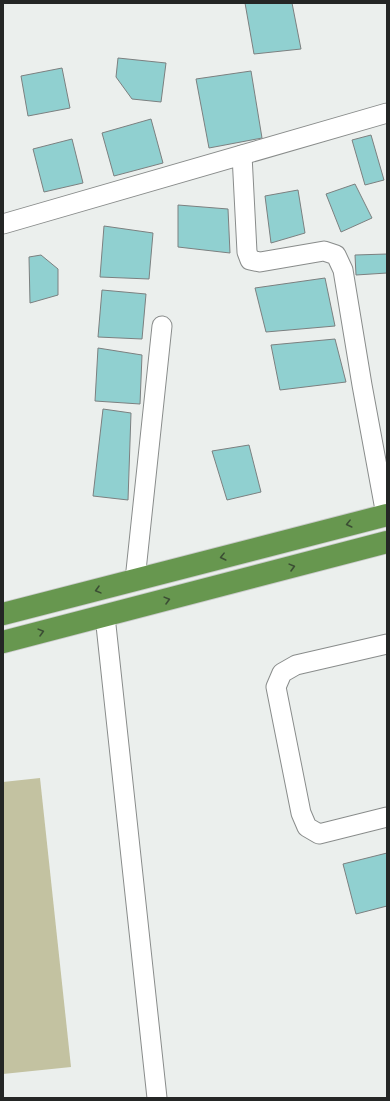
<svg xmlns="http://www.w3.org/2000/svg" width="390" height="1101" viewBox="0 0 390 1101" font-family="'Nunito Sans',sans-serif">
<rect width="100%" height="100%" fill="#ebefed"/>
<!-- green -->
<polygon fill="#c3c2a1" points="40,778 71,1067 3,1074 3,782"/>
<!-- building -->
<g fill="#90d0d0" stroke="#7c8080">
<polygon points="245,3 292,3 301,49 254,54"/>
<polygon points="118,58 166,63 161,102 132,99 116,77"/>
<polygon points="62,68 70,108 28,116 21,76"/>
<polygon points="251,71 262,138 209,148 196,79"/>
<polygon points="151,119 163,163 114,176 102,133"/>
<polygon points="371,135 384,180 365,185 352,140"/>
<polygon points="72,139 83,183 44,192 33,149"/>
<polygon points="355,184 372,218 341,232 326,194"/>
<polygon points="298,190 305,233 271,243 265,196"/>
<polygon points="178,205 228,209 230,253 178,247"/>
<polygon points="104,226 153,233 149,279 100,277"/>
<polygon points="387,254 387,273 356,275 355,255"/>
<polygon points="41,255 58,269 58,295 30,303 29,257"/>
<polygon points="325,278 335,326 266,332 255,288"/>
<polygon points="102,290 146,294 142,339 98,337"/>
<polygon points="335,339 346,382 280,390 271,345"/>
<polygon points="98,348 142,355 140,404 95,401"/>
<polygon points="103,409 131,413 128,500 93,496"/>
<polygon points="249,445 261,492 227,500 212,451"/>
<polygon points="387,853 387,906 356,914 343,864"/>
</g>
<g fill="none" stroke-linecap="round" stroke-linejoin="round">
<!-- minor casing -->
<g stroke="#898c8b" stroke-width="21">
<g id="minor">
<polyline points="242,155 247,252 250,260 260,262 324,251 336,255 343,270 362,385 386,515"/>
<polyline points="3,224 387,113"/>
<polyline points="135,580 162,326"/>
<polyline points="105,616 157,1098"/>
<polyline points="387,644 296,665 282,673 276,687 301,813 307,827 319,834 387,817"/>
</g>
</g>
<!-- highway casing -->
<g stroke="#cacbcb" stroke-width="24">
<g id="highway">
<polyline points="3,614 387,515"/>
<polyline points="3,642 387,542"/>
</g>
</g>
<!-- minor -->
<use href="#minor" stroke="#fff" stroke-width="19"/>
<!-- highway -->
<use href="#highway" stroke="#67974f" stroke-width="22"/>
</g>
<!-- one-way arrows -->
<defs><path id="oneway-chevron" d="M-2-3.5L2.5 0L-2 3.5" fill="none" stroke-width="1.6" stroke-linecap="round" stroke-linejoin="round"/></defs>
<g stroke="#3b4e34">
<use href="#oneway-chevron" transform="translate(349 524) rotate(166)"/>
<use href="#oneway-chevron" transform="translate(223 557) rotate(166)"/>
<use href="#oneway-chevron" transform="translate(292 567) rotate(-15)"/>
<use href="#oneway-chevron" transform="translate(98 590) rotate(165)"/>
<use href="#oneway-chevron" transform="translate(167 600) rotate(-15)"/>
<use href="#oneway-chevron" transform="translate(41 632) rotate(-15)"/>
</g>
<!-- border -->
<rect width="390" height="1101" fill="none" stroke="#242625" stroke-width="8"/>
</svg>
